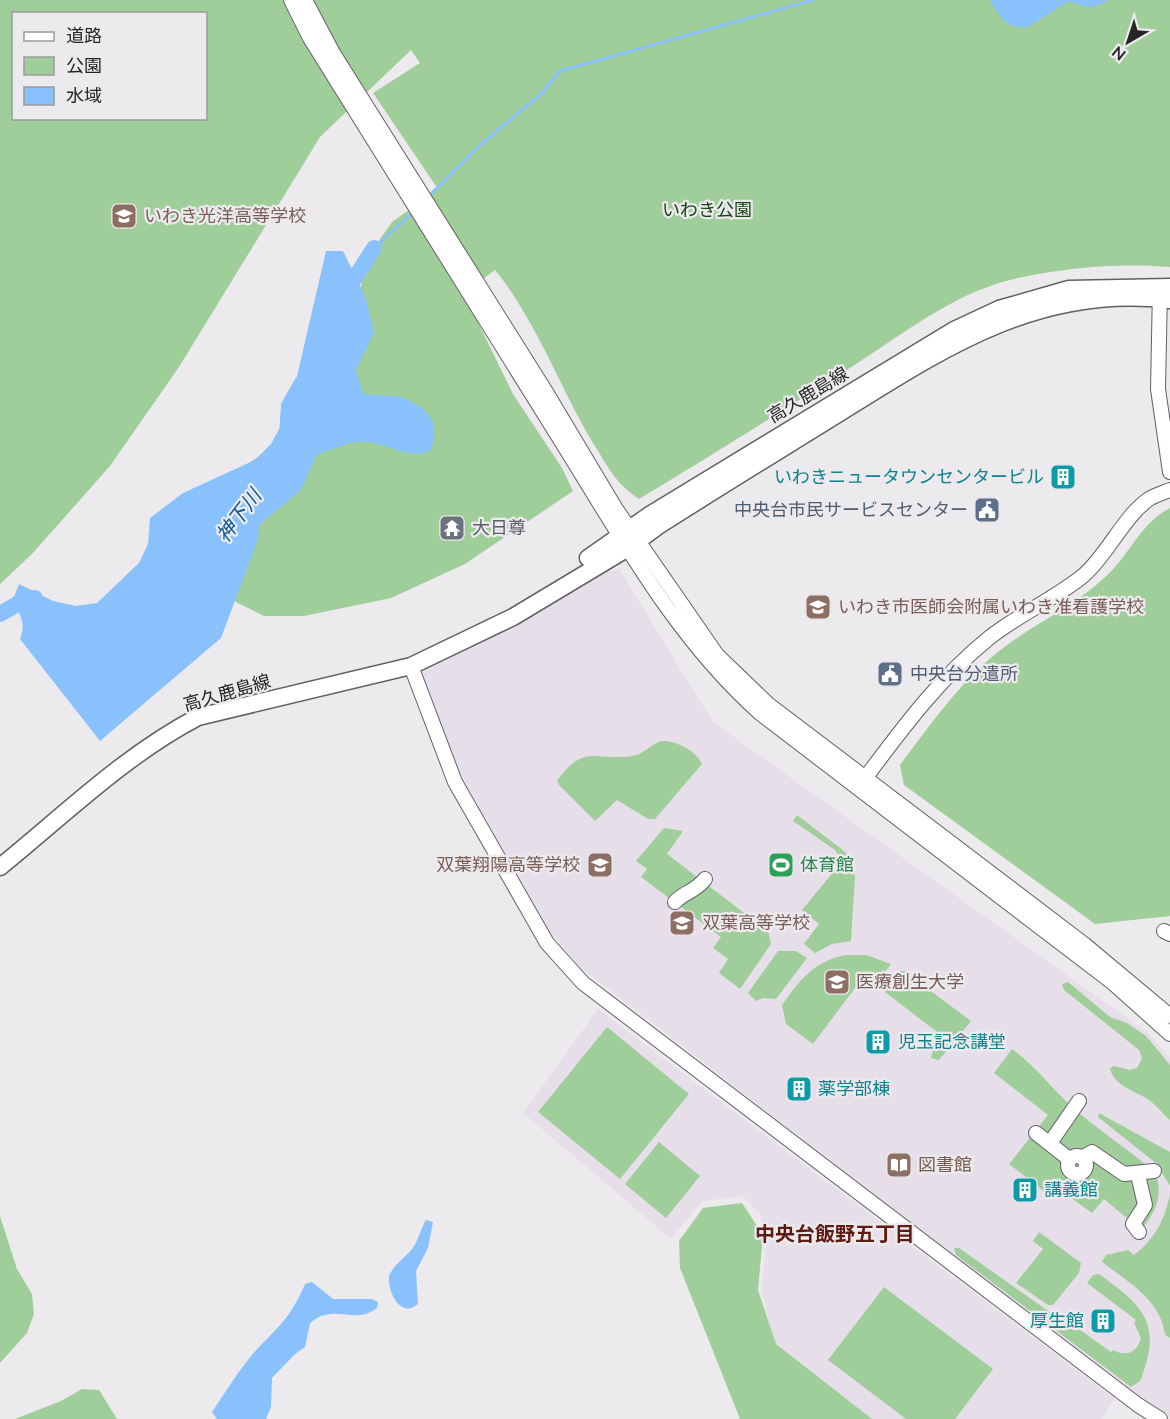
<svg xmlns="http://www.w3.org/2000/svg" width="1170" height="1419" viewBox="0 0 1170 1419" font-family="'Nunito Sans','Noto Sans JP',sans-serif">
<rect width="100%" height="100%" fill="#edeaee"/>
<!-- built -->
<g fill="#e6dfea">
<polygon points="619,569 713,722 1148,1033 1170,1059 1170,1417 1127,1389 582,969 553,936 469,789 451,754 420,670 590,576"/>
<polygon points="598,1009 1115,1399 1101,1419 869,1419 775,1349 762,1290 766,1243 761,1215 743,1196 702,1201 671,1239 523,1113"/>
</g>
<!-- green -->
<g fill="#a0ce9b" fill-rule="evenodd">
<path d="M0 0H1170V267C1117 262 1035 269 985 288 939 305 897 338 856 364 784 410 712 455 639 499 614 482 609 468 593 443 560 388 536 320 495 270L468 290 469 304 513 394 562 468 573 491 465 564 391 598 304 616H264L226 597 229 476 294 433 359 293 369 255 392 222 438 189 373 93 420 63 411 50 320 137 179 367 110 466 32 554 0 584ZM14 14H206V118H14Z"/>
<path d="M1170 508V916L1095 924 904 785 900 765C930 725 960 682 999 651 1036 622 1082 603 1114 568 1133 547 1144 521 1170 508Z"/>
<path d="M661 741C675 740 697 751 702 764L655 819H648L617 800 595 821 559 785 557 781C584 743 595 761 632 756 644 754 650 745 661 741Z"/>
<polygon points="797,815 844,851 851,861 855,877 851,941 832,944 815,953 804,944 819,924 802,910 839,865 839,856 835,850 793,821"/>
<polygon points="664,828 683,831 667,854 768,931 771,944 740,989 719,973 728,959 713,948 721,937 641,877 647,869 636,861"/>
<polygon points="778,951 796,951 807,958 776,999 763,998 756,1001 748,993"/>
<path d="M846 955H866L891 964 873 988 861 980 813 1044 786 1024 782 1005C800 980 814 961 846 955Z"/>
<polygon points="899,971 904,971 971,1021 939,1060 931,1058 937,1032 885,992"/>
<path d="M1068 982 1110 1017 1127 1023 1146 1036 1170 1065V1120C1163 1114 1157 1106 1149 1100 1136 1091 1113 1086 1110 1068L1114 1066 1130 1070 1137 1068 1142 1058 1139 1050 1064 990 1062 984Z"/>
<polygon points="607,1027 689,1094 620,1179 538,1112"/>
<path d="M1012 1049C1034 1065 1050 1086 1069 1104 1088 1122 1111 1137 1131 1153 1140 1160 1153 1169 1157 1179 1163 1198 1153 1216 1141 1230L1104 1199 1092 1213 1052 1184 1045 1192 1009 1164 1048 1115 994 1073Z"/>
<polygon points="1099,1113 1170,1152 1170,1186 1157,1164 1098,1117"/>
<polygon points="659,1142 700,1176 666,1218 625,1184"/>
<path d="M1170 1194V1338L1165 1335C1161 1300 1128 1282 1102 1262L1106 1255 1128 1250 1134 1255C1155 1239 1165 1219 1170 1194Z"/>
<polygon points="742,1203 763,1235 758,1290 776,1344 872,1419 740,1419 680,1268 679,1241 703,1208"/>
<polygon points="0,1216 17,1269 32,1294 34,1314 27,1333 0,1363"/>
<polygon points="1039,1232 1081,1263 1079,1273 1053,1305 1048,1305 1016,1283 1043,1249 1033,1241"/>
<path d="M954 1248H959L1068 1325 1072 1324 1111 1352 1113 1350C1126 1357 1137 1353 1141 1338L1134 1323 1136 1320 1087 1283 1093 1275 1099 1274C1144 1307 1163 1323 1140 1381L1131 1387 956 1255Z"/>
<polygon points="884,1287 993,1369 955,1419 906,1419 828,1360"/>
<polygon points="82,1389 99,1390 117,1419 15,1419 61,1401"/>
</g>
<!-- water -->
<g fill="#89c1fc">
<path d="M990 0H1108C1093 11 1085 7 1069 1L1028 27C1008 31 998 15 990 0Z"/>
<path d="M326 251H343L365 296 374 333 356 369 363 394C376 396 394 394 406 399 431 410 441 426 430 451 406 461 382 439 357 442 344 444 329 451 316 455L301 490 259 525 258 539 221 638 100 741 20 639C26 623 21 615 12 602L19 584 53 601 76 606 97 603 139 563 148 544 150 518 183 493 255 460 271 444 289 411Z"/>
<path d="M426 1220 433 1222 428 1248 416 1271 418 1304C398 1321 385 1284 390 1274 395 1263 408 1256 414 1246 419 1238 421 1228 426 1220Z"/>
<path d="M312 1282 333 1299H372L378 1302 377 1308C355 1326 334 1302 310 1323L305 1347 295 1354 272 1378 271 1407 266 1419H217L212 1412C228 1389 242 1364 262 1344 283 1323 293 1312 305 1284Z"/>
</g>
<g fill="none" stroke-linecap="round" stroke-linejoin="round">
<!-- stream -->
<g stroke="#89c1fc" stroke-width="3">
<polyline points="428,197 480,145 542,93 560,71 813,0"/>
<polyline points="374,248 413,212"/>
</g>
<!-- river -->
<g stroke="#89c1fc" stroke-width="16">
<polyline points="344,295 374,248"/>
<polyline points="287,435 289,406 302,383"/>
<polyline points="0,614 26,599 35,598"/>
</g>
<!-- minor casing -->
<g stroke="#626064" stroke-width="16">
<g id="minor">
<path d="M291 0 310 38C393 171 475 304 558 436 619 533 674 637 761 714L1113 983 1170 1034"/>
<polyline points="305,0 333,53 546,392 616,509 717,655 768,704 1084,944 1170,1016"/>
<polyline points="1160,289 1158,389 1170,472"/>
<polyline points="411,666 455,782 547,943 583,983 1138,1405 1160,1419"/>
<path d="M860 785C899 733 938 679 989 638 1019 614 1055 599 1084 575 1108 554 1124 516 1149 499 1155 495 1163 493 1170 490"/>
<path d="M675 902C684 892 695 892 705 879"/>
<polyline points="1164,931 1170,934"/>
<polyline points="1036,1133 1069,1159"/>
<polyline points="1050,1143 1079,1101"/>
<circle cx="1077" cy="1165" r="9"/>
<polyline points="1082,1158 1092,1152 1124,1174 1154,1171"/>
<polyline points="1138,1175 1145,1205 1133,1224 1139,1232"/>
</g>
</g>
<!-- major casing -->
<g stroke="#626064" stroke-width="19">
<g id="major">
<polyline points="588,558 651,514 954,330 999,309 1069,289 1170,287"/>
<path d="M0 867C63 816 125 755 198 717L411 666 513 617 628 548 658 526C716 489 775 453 833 417 939 351 1038 283 1170 300"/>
</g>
</g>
<!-- minor -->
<use href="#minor" stroke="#fff" stroke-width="14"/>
<!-- major -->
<use href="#major" stroke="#fff" stroke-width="16"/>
</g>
<!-- icons -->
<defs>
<g id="school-square" transform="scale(1.35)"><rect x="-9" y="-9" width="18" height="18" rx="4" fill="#8d6e63" stroke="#edeaee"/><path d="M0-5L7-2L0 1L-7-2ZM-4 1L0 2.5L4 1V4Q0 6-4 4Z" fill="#fff"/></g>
<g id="building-square" transform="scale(1.35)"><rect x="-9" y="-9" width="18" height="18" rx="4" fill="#0f9aa8" stroke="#edeaee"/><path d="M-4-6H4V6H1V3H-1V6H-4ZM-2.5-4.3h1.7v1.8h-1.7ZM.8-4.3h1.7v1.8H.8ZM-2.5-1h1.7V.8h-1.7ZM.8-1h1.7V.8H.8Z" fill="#fff"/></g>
<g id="civic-square" transform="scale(1.35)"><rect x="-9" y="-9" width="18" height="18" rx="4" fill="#5c6f8a" stroke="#edeaee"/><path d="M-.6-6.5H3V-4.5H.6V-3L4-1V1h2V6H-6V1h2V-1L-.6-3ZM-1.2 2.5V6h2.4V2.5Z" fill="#fff"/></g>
<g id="temple-square" transform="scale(1.35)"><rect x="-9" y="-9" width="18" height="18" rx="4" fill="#6b7280" stroke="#edeaee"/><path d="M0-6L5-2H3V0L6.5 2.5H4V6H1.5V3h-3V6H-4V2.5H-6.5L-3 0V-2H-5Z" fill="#fff"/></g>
<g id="stadium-square" transform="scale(1.35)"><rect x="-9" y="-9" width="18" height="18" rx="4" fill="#2e9e5b" stroke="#edeaee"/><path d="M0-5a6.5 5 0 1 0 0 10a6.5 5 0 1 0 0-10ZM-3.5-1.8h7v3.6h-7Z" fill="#fff"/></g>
<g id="university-square" transform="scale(1.35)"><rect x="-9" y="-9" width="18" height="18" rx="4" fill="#8d6e63" stroke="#edeaee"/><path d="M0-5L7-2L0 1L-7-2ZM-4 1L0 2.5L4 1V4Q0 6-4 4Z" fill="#fff"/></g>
<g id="library-square" transform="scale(1.35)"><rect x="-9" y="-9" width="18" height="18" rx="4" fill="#8d6e63" stroke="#edeaee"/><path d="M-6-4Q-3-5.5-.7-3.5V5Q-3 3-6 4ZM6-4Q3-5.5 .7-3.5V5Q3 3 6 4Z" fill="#fff"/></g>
</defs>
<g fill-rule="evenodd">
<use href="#school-square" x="124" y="216"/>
<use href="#building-square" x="1063" y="477"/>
<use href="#civic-square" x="987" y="510"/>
<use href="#temple-square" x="452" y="528"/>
<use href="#school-square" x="818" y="607"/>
<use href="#civic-square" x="890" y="674"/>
<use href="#school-square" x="600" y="865"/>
<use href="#stadium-square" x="781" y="865"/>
<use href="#school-square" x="682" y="923"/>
<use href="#university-square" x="837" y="982"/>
<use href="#building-square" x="878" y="1042"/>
<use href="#building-square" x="799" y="1089"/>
<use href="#library-square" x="899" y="1165"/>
<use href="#building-square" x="1025" y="1190"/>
<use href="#building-square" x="1103" y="1321"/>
</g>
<g text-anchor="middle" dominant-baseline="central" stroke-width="4.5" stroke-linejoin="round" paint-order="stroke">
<!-- park labels -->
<g font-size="18" fill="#154513" stroke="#edeaee">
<text x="707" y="210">いわき公園</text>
</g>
<!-- education labels -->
<g font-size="18" fill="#785e54" stroke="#edeaee" text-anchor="start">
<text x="144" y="216">いわき光洋高等学校</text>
<text x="838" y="607">いわき市医師会附属いわき准看護学校</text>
<text x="580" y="865" text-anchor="end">双葉翔陽高等学校</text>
<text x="702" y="923">双葉高等学校</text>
<text x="856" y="982">医療創生大学</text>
<text x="918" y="1165">図書館</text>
</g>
<!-- street labels -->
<g font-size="18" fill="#262526" stroke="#edeaee">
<text transform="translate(808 395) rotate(-31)">高久鹿島線</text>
<text transform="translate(227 693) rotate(-16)">高久鹿島線</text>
</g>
<!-- culture labels -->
<g font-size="18" fill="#0d838f" stroke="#edeaee" text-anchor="start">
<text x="1044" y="477" text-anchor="end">いわきニュータウンセンタービル</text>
<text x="898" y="1042">児玉記念講堂</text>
<text x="818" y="1089">薬学部棟</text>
<text x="1044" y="1190">講義館</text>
<text x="1084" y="1321" text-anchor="end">厚生館</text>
</g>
<!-- service labels -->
<g font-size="18" fill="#4e5e75" stroke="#edeaee" text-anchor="end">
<text x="968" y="510">中央台市民サービスセンター</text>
<text x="910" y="674" text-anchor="start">中央台分遣所</text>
</g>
<!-- worship labels -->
<g font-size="18" fill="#5b616d" stroke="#edeaee" text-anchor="start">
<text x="472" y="528">大日尊</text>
</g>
<!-- leisure labels -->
<g font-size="18" fill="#27864d" stroke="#edeaee" text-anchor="start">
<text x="800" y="865">体育館</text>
</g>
<!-- water labels -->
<g font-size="20" font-style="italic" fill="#09599a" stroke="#edeaee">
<text transform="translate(239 516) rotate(-53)">神下川</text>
</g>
<!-- neighbourhood labels -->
<g font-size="20" font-weight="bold" fill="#5f1b12" stroke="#edeaee">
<text x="835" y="1234">中央台飯野五丁目</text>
</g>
</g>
<!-- legend -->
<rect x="12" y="12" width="195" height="108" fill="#edeaee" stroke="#9d9b9e" stroke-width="1.5"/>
<rect x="24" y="32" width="30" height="9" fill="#ffffff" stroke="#9d9b9e" stroke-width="1.5"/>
<text x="66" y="42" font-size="18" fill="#262526">道路</text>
<rect x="24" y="57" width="30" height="18" fill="#a0ce9b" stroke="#9d9b9e" stroke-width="1.5"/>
<text x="66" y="72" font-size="18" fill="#262526">公園</text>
<rect x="24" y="87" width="30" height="18" fill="#89c1fc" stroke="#9d9b9e" stroke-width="1.5"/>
<text x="66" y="102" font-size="18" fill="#262526">水域</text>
<!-- north arrow -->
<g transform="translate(1128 42) rotate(219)" stroke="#edeaee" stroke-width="4.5" paint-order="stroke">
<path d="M0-4.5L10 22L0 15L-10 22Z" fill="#262526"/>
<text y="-9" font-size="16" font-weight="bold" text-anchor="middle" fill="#262526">N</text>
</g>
</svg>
